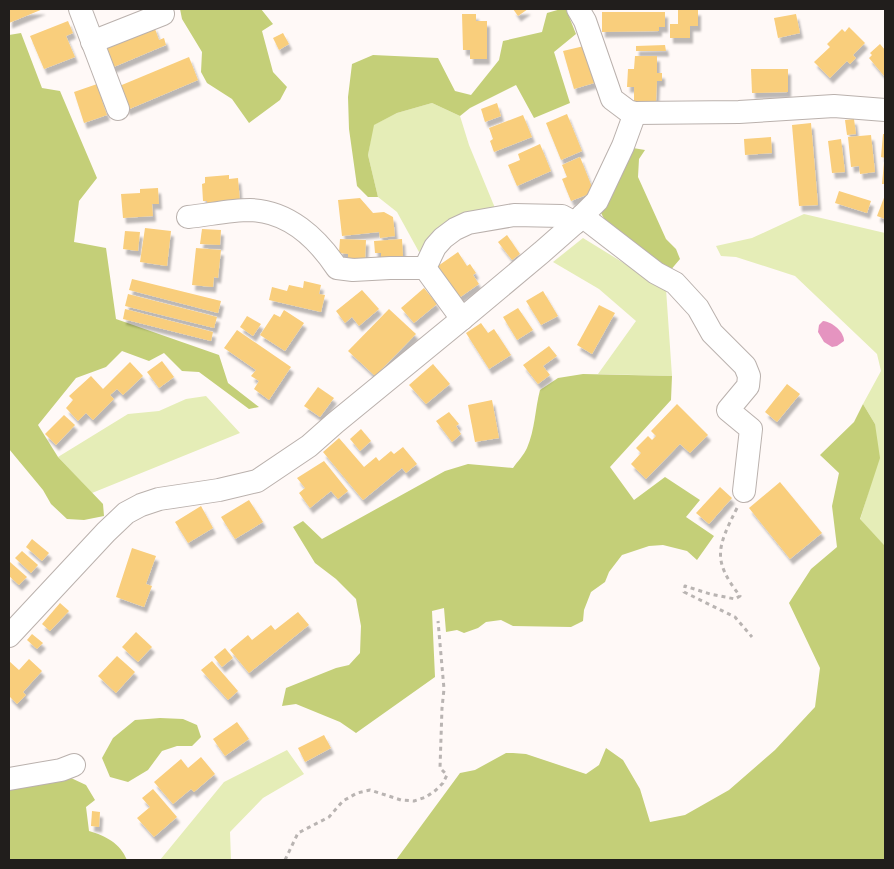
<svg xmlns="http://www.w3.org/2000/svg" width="894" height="869" viewBox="0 0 894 869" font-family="'Libre Baskerville',serif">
<defs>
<filter id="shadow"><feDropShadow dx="3" dy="5.5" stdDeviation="1" flood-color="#0004"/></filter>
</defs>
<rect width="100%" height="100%" fill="#fff9f7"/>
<!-- green -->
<g fill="#e5edb7">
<polygon points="432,103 460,116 469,145 495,208 457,218 431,234 427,245 419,252 397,212 378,197 368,155 373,125 397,113"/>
<polygon points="804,214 885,233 885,546 860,520 869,490 875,424 863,404 881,371 877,354 795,276 736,257 721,256 716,246 752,238"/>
<polygon points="583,238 666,289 672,376 598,374 636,321 599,289 553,262"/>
<polygon points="206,396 240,433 92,493 58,457 128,414 159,411 186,399"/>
<polygon points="287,750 304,774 263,798 230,832 231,860 160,860 224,782"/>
</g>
<!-- forest -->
<g fill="#c4cf78">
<polygon points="180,9 261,9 273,24 262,31 273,72 287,87 280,100 249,123 232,99 207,83 201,72 202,52 182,19"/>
<polygon points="561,9 566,9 576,34 554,52 570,103 534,118 516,85 470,108 460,116 432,103 397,113 374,125 368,155 378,197 368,197 357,186 349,129 348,97 352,64 373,55 438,58 455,91 471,95 499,60 503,41 542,32 547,13"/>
<polygon points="21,33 42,88 60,91 97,178 79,201 74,242 106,248 116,319 219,355 228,383 259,407 249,409 199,372 182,371 164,353 149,361 122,351 106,367 76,378 38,425 58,457 103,504 104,516 84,520 67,519 51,504 43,490 9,449 9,35"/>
<polygon points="633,148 645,150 639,159 638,177 666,239 676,249 680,259 669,272 608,226 601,213"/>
<path d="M583 374 672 376 671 400 610 467 634 500 665 477 700 500 686 517 714 536 697 560 687 551 663 545 649 546 622 555 609 572 605 582 591 592 584 610 583 621 571 627 513 626 501 620 486 622 478 628 464 633 457 630 446 632 444 608 432 611 435 677 356 733 340 722 296 704 282 706 286 688 336 668 349 665 360 653 361 626 356 599 336 579 315 563 293 527 303 521 322 539 445 471 468 464 513 468C517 462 524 455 527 448 535 430 535 409 540 390L558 378Z"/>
<polygon points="863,404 875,424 880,458 860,519 885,546 885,860 396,860 460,773 475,770 506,753 513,753 526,754 586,774 599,765 606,748 623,760 640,789 650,822 685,815 729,790 775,750 815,707 820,668 789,603 811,569 837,547 832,506 839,473 820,455 854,422"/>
<polygon points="160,718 183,719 197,725 201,737 192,746 177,746 162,751 148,770 128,782 110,777 102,758 113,738 135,720"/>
<path d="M71 778 86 785 95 800 86 807 89 831C106 836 120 843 127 860H9V790Z"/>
</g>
<!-- water -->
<path fill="#e594c0" d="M823 321C833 322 844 332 844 341L837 346 832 347 824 342 818 332 819 325Z"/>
<!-- building -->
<g fill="#f9ce7c" filter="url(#shadow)">
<polygon points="9,9 43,9 9,23"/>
<polygon points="513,9 528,9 518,16"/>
<polygon points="678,10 698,10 698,26 690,26 690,38 670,38 670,24 678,24"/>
<polygon points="602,12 665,12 665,27 659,27 659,31 602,32"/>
<polygon points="462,14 476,14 476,21 487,21 487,59 470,59 470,50 463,50"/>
<polygon points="796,14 800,33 778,38 774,18"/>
<polygon points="68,21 73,33 66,36 75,57 44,69 30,36"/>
<polygon points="154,26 159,40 164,38 166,45 109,69 103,46"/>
<polygon points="849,27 865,43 853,55 856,58 850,64 847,61 830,78 814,62 830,47 827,44 842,29 845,32"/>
<polygon points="283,33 289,44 279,50 273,38"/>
<polygon points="880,44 885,50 885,77 869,58 872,55 870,53"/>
<polygon points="665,45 666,51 636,51 636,46"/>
<polygon points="584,46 594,83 574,89 563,51"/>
<polygon points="635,56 657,56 657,73 662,73 662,81 657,81 656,101 634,101 634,87 627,87 628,69 634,69"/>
<polygon points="189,57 198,80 127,110 117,87"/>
<polygon points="751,69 788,69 788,92 752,93"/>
<polygon points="100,83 106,100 102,101 107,115 84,123 74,92"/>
<polygon points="497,103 501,116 485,122 481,109"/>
<polygon points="567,114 582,151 561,160 546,123"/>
<polygon points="523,115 532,137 494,152 490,141 493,139 489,128"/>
<polygon points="854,119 856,134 847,135 845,120"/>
<polygon points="811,123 818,205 799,206 792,125"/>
<polygon points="883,134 885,134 885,158 881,157"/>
<polygon points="871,135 875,172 860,174 859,166 851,167 848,137"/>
<polygon points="771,137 772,153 745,155 744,139"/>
<polygon points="841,139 845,172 832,173 828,141"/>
<polygon points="540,144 551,171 517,186 508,165 520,160 518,154"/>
<polygon points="580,157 594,192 571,201 562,179 567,177 562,165"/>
<polygon points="884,162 885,162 885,184 882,184"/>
<polygon points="229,175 229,179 238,178 240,202 207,204 207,201 203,201 202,184 205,183 205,177"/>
<polygon points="158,188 159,204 152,204 153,216 123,218 121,194 140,193 140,189"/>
<polygon points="839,191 871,201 867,213 835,203"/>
<polygon points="885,195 885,219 877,216"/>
<polygon points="360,198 373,213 384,212 393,217 395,236 380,238 379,232 342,236 338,200"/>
<polygon points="145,228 171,231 167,266 140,262"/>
<polygon points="202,229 221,230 220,245 200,244"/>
<polygon points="125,231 140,232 138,251 123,249"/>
<polygon points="507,235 520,254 512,260 498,242"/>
<polygon points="340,239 366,240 365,261 348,260 348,254 339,253"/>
<polygon points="402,239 403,256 381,258 381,253 375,253 374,241"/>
<polygon points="196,248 221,250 218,278 214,277 213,287 192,285"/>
<polygon points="458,252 467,266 470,264 476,273 473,275 479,284 459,298 438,266"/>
<polygon points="132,279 221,301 218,313 129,290"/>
<polygon points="304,281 321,285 319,294 325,295 321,312 269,300 272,287 287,291 289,285 303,288"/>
<polygon points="424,288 437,304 414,323 401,308"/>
<polygon points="362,290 379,309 359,326 352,317 345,323 336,311"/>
<polygon points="543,291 558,316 541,325 526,301"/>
<polygon points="128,294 217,317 214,328 125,306"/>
<polygon points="599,305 615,313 592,354 577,345"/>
<polygon points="518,308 533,330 517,340 503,317"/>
<polygon points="125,309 213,332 211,341 123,319"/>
<polygon points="389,309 416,334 375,376 348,351"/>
<polygon points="284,310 304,323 285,351 260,335 274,314 280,317"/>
<polygon points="247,316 261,324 253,336 240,327"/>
<polygon points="481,323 488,333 494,329 511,355 489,369 466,333"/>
<polygon points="237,330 291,367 269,400 254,389 259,381 251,376 256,370 224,348"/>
<polygon points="549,346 557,356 543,366 550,375 538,384 523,365"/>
<polygon points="162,361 174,377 159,388 147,372"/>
<polygon points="130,362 143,376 123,395 117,389 110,395 114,399 93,420 86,413 78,421 66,408 73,400 69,396 91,376 103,389"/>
<polygon points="433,364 450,384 426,404 409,385"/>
<polygon points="787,384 800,394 777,422 765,412"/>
<polygon points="318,387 334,398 320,417 304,406"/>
<polygon points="492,400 499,438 475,442 468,405"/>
<polygon points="677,404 708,435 690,453 680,444 646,479 631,464 641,453 636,448 648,436 652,440 656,436 651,431"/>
<polygon points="449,412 459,424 456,426 461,434 452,442 436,421"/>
<polygon points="64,415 75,425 56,445 45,434"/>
<polygon points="361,429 371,441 360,451 350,439"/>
<polygon points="339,438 364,467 376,457 379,461 391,451 394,454 403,447 417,464 406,473 402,468 363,500 323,452"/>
<polygon points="324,461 348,491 338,499 331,491 310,508 299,493 305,488 297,478"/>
<polygon points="780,482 822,533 790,559 749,508"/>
<polygon points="720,487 732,498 709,524 696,513"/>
<polygon points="249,500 263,522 235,539 221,517"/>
<polygon points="201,506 213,528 188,543 175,522"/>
<polygon points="32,539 49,553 42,561 26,547"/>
<polygon points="132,548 156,556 146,584 152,586 144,607 116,597"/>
<polygon points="22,551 38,565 31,573 15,558"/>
<polygon points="10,562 27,577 19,585 9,576 9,564"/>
<polygon points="60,603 69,611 50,631 42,624"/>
<polygon points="298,612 309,625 249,673 230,650 248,635 252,640 271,625 275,630"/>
<polygon points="136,632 152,647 138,662 122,647"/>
<polygon points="32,634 43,643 37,649 27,640"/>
<polygon points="225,648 233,658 222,667 214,657"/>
<polygon points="117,656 135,672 116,693 98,676"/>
<polygon points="29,659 42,671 23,692 26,695 17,704 9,696 9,661 19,670"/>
<polygon points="212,661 238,691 228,700 201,670"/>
<polygon points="237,722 249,739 225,756 213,739"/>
<polygon points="324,735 331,748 305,762 298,748"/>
<polygon points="201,757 215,774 194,792 191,789 173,804 154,782 181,759 188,768"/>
<polygon points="153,789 177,817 154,837 137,818 150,807 142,798"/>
<polygon points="92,811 100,812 99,827 91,826"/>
</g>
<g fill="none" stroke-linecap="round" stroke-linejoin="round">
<!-- minor casing -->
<g stroke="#bab1ad" stroke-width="24">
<g id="minor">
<polyline points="80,9 118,109"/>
<polyline points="578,9 585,21 612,99 628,111 635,113 739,112 834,106 885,110"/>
<polyline points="92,42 163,14 160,9"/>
<polyline points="582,216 656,273 675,283 698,308 712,333 745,366 749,376 748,386 728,410 751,429 744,491"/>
<path d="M188 217C208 215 230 210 250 210 288 211 317 238 337 268L353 270 390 268H425"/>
<polyline points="462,319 425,268 435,247 443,238 455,229 468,223 514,215 562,216 575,223"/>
<polyline points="9,636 106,532 126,513 141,505 159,499 219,490 257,481 309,446 335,423 462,319 542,252 575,223 597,201 623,146 635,113"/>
<polyline points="9,779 61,770 74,765"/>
</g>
</g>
<!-- path -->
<g stroke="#b9b4b2" stroke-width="3" stroke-dasharray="4 4" stroke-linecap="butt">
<path d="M737 508C717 548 712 560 740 596L735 599 710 594 685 586 684 592 735 617 752 637"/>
<polyline points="285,860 298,833 329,817 343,801 357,793 370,790 401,800 414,801 426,797 436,790 443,783 447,775 440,768 442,708 444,689 438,621"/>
</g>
<!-- minor -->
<use href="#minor" stroke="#fff" stroke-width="22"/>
</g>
<!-- border -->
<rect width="894" height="869" fill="none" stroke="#211e1c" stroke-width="20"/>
</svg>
